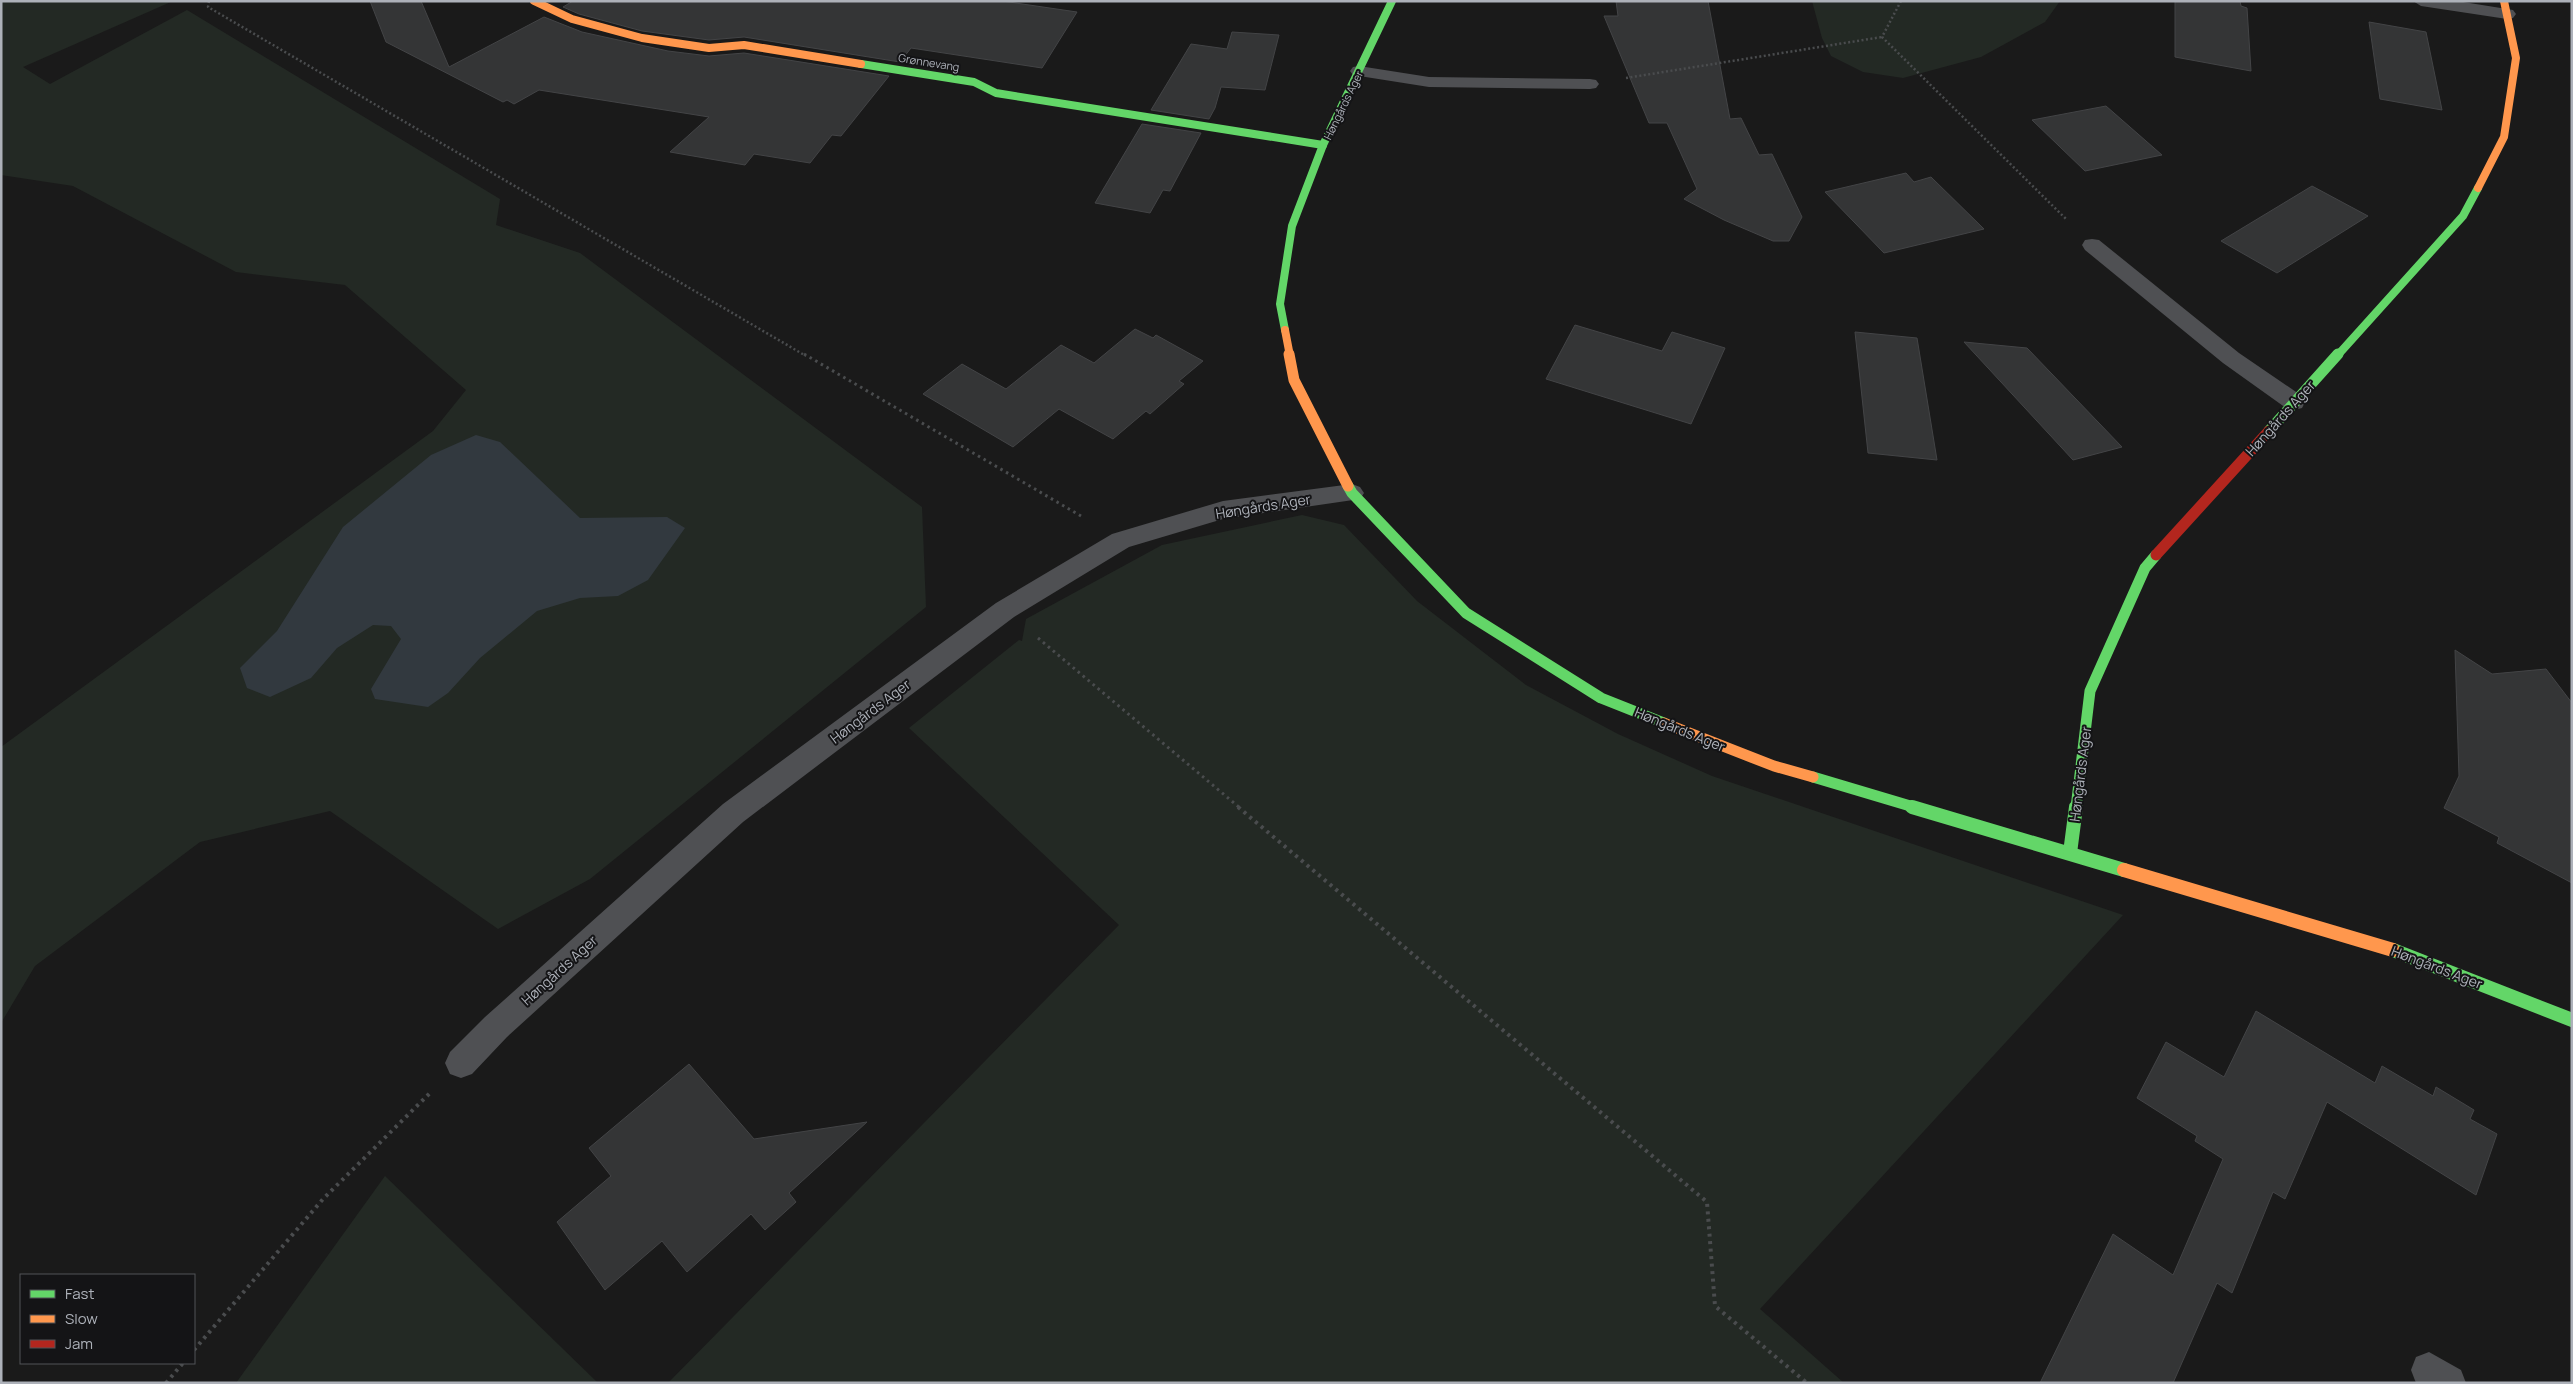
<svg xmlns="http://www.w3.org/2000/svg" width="2573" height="1384" viewBox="0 0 2573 1384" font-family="Manrope,sans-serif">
<rect width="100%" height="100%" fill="#1a1a1a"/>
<!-- green -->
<g fill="#232924">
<polygon points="1,1 173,1 23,67 50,84 187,10 500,199 496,225 580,253 922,507 926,607 590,879 498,929 330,811 200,842 35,966 1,1023 1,747 433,431 466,390 345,285 236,272 73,186 1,175"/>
<polygon points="1812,1 2060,1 2045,22 1981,57 1903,78 1863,72 1831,56 1822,38"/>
<polygon points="1302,515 1344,525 1417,601 1526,685 1618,734 1712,776 2123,915 1760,1309 1844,1383 668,1383 1119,925 909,728 1019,640 1022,641 1026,619 1162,545"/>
<polygon points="385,1176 598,1383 236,1383"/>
</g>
<!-- water -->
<polygon fill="#32393f" points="476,435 500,442 580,518 667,517 685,528 648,580 618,596 580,598 537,611 480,658 448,693 428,707 375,699 371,689 401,639 391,626 373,625 337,648 311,678 270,697 247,688 240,668 277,631 343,527 431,455"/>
<!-- building -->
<g fill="#343536" stroke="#434446">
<polygon points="370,1 421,1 449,67 544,17 582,32 668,51 709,56 744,53 889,76 841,136 832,135 810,163 754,154 745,165 670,152 709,117 539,90 514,104 507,100 503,102 386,42"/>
<polygon points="573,1 1002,1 1077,12 1042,68 911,48 900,62 744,37 709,40 642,31 579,14 563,7"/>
<polygon points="1616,1 1708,1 1730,119 1741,118 1759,155 1772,154 1802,217 1789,241 1773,241 1724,220 1684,199 1697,189 1667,123 1649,123 1604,16 1618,16"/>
<polygon points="2175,1 2240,1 2241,6 2247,8 2251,71 2175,57"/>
<polygon points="2369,22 2426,32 2442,110 2380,99"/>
<polygon points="1232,32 1279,35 1265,90 1221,87 1215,108 1209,119 1151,110 1191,44 1227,49"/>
<polygon points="2106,106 2162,155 2085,171 2032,120"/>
<polygon points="1142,124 1201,133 1170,191 1163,190 1150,213 1095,203"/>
<polygon points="1906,173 1914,182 1931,177 1984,229 1884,253 1825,192"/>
<polygon points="2312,186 2368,216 2277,273 2221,241"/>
<polygon points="1575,325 1662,351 1672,332 1725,348 1691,424 1546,379"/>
<polygon points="1135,329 1153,338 1156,335 1203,361 1179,381 1184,384 1150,414 1146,411 1113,439 1059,409 1013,447 923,394 962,364 1006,389 1061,345 1094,363"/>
<polygon points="1855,332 1917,338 1937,460 1868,453"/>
<polygon points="1964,342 2027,348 2122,447 2073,460"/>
<polygon points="2455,650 2492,674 2546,669 2572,703 2572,883 2497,843 2499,837 2444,808 2459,776"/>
<polygon points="2256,1011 2375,1083 2382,1066 2433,1096 2436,1087 2474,1110 2470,1119 2497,1134 2476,1195 2327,1102 2285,1199 2273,1192 2232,1293 2217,1283 2173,1383 2040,1383 2113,1234 2173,1275 2223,1159 2195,1141 2197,1136 2137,1098 2166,1042 2224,1077"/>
<polygon points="689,1064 754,1139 867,1122 789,1193 796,1202 765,1230 751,1214 687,1272 662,1241 605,1290 557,1222 611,1176 589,1148"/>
</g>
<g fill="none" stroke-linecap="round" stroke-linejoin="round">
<!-- path-far2 -->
<g stroke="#4a4c4e" stroke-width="2.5" stroke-dasharray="2 2.5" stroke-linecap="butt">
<polyline points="209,1 208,7 806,356"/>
<polyline points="1901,1 1882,37 2066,219"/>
<polyline points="1626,78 1882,37"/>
</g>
<!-- path-far1 -->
<g stroke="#4a4c4e" stroke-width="3" stroke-dasharray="2.5 4" stroke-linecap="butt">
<polyline points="804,354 1081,516"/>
<polyline points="1038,638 1240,808"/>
</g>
<!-- path -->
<g stroke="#4a4c4e" stroke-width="4" stroke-dasharray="3 4.5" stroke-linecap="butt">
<polyline points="1238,807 1707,1202 1715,1306 1807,1383"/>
<polyline points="194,1350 323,1199 430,1093"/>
<polyline points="166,1383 183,1363"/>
</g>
<!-- lane -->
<g fill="#4f5053" fill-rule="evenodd">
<polygon points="2413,1 2457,1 2507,9 2513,10 2516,14 2513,18 2507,19 2421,6"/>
<polygon points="1359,66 1429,77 1590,79 1596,80 1599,84 1596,88 1590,89 1429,87 1353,75 1350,71 1353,67"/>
<polygon points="2092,239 2099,240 2239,353 2302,396 2305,402 2302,408 2294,410 2286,408 2223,363 2085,250 2082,245 2085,240"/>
<polygon points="1352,484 1360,487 1364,493 1360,499 1223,519 1129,547 1014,617 743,822 507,1037 472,1074 461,1078 450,1074 445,1063 450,1052 485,1017 723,804 996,603 1112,534 1223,501"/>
</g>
<!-- street -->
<polygon fill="#4f5053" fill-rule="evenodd" points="2429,1352 2461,1370 2466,1383 2416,1383 2411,1370 2416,1357"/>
<!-- fast-far2 -->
<g stroke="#63d668" stroke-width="8">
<polyline points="861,64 974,82 996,93 1323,145"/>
<polyline points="1285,330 1280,304 1292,226 1323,145 1392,1"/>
<polyline points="2337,356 2463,216 2478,188"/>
</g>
<!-- fast-far1 -->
<g stroke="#63d668" stroke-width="11">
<polyline points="2269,431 2338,354"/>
<polyline points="1348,486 1352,493 1466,613 1601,698 1664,723"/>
<polyline points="1813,777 1917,808"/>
<polyline points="2076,808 2090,691 2145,568 2156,555"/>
</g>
<!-- fast -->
<g stroke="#63d668" stroke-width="14">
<polyline points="1912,807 2124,870"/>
<polyline points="2070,853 2076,807"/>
<polyline points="2393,950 2572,1020"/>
</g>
<!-- slow-far2 -->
<g stroke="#ff974d" stroke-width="8">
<polyline points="534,1 572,19 642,38 709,48 744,45 861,64"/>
<polyline points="2478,188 2504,137 2516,58 2504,1"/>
<polyline points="1285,330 1290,356"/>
</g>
<!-- slow-far1 -->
<g stroke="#ff974d" stroke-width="11">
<polyline points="1289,354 1294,380 1348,486"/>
<polyline points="1664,723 1774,766 1813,777"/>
</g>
<!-- slow -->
<polyline stroke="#ff974d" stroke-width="14" points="2124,870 2393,950"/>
<!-- jam -->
<polyline stroke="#b3261e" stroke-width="11" points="2156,555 2269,431"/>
</g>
<g text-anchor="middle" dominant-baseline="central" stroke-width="4" stroke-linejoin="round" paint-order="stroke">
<!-- far-street labels -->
<g font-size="11" fill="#adb1b9" stroke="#141416">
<text transform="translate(929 62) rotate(9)">Grønnevang</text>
<text transform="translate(1343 105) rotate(-64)">Høngårds Ager</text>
</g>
<!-- street labels -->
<g font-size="14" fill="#adb1b9" stroke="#141416">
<text transform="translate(2280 418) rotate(-48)">Høngårds Ager</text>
<text transform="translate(1263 506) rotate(-9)">Høngårds Ager</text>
<text transform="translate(870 711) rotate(-37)">Høngårds Ager</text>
<text transform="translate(1680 729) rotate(22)">Høngårds Ager</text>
<text transform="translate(2080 774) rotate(-83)">Høngårds Ager</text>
<text transform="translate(2437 967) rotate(21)">Høngårds Ager</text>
<text transform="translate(559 970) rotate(-42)">Høngårds Ager</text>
</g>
</g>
<!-- border -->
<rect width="2573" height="1384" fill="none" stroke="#adb1b9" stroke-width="5"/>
<!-- legend -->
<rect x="20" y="1274" width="175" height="90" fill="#141416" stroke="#515357"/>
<rect x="30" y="1290" width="25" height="8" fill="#63d668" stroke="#515357"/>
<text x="65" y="1299" font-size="15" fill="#adb1b9">Fast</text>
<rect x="30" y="1315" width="25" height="8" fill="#ff974d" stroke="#515357"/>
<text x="65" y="1324" font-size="15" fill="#adb1b9">Slow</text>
<rect x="30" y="1340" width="25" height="8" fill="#b3261e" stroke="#515357"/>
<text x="65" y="1349" font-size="15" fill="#adb1b9">Jam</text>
</svg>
